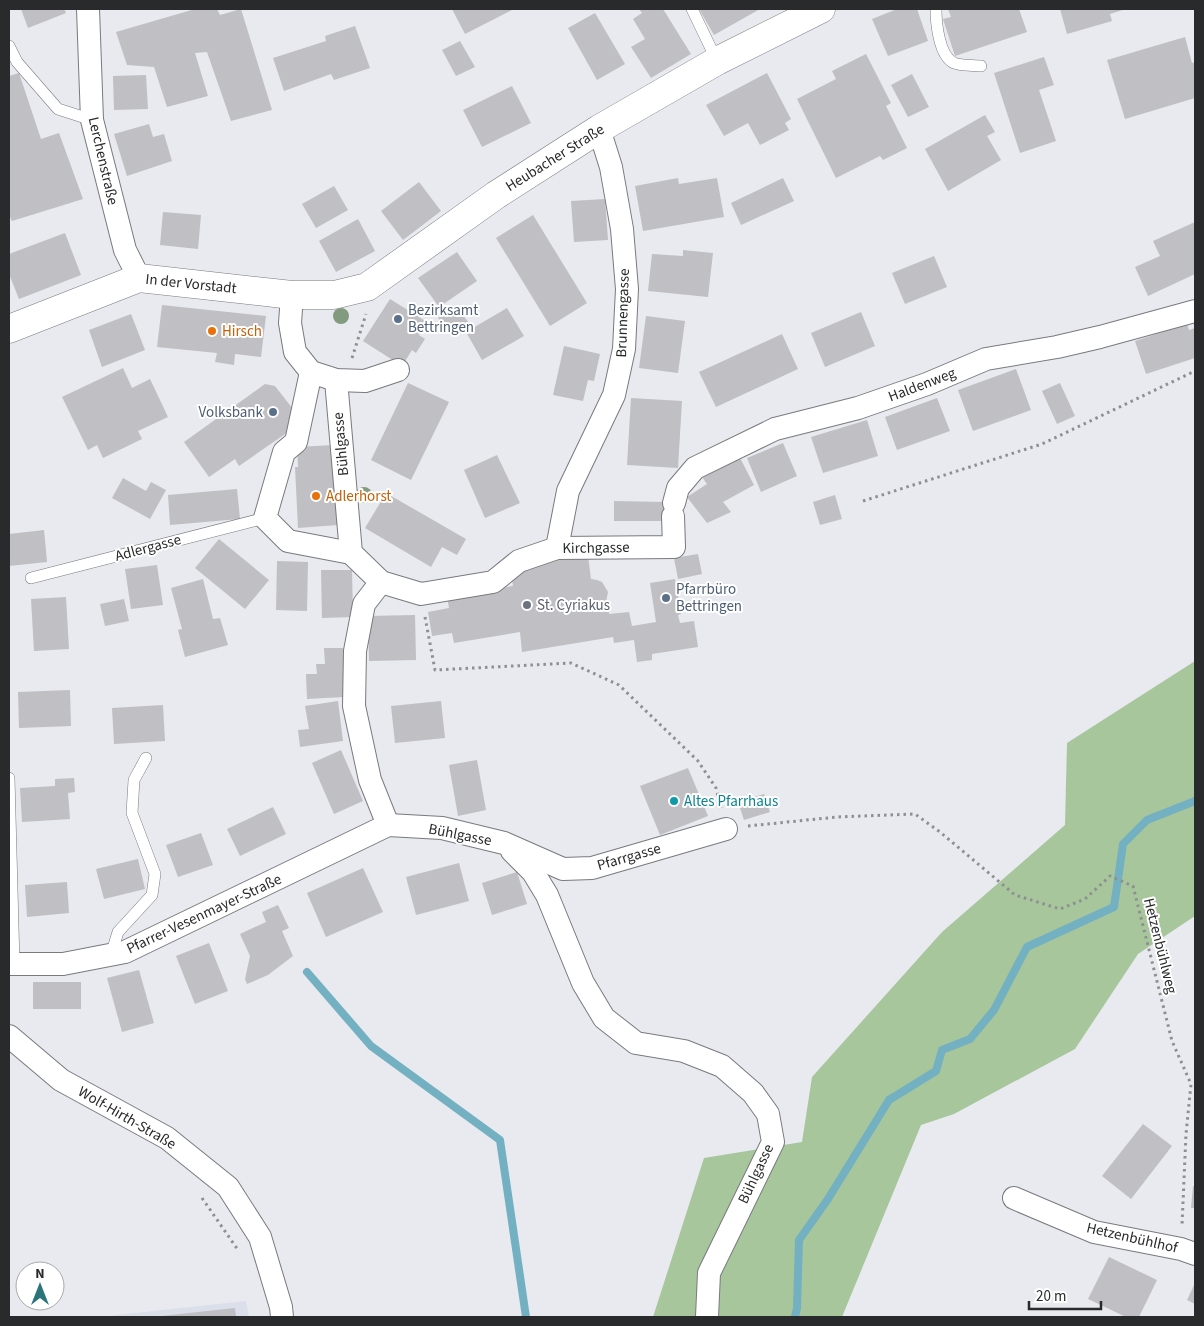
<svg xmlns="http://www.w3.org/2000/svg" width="1204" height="1326" viewBox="0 0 1204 1326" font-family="'Source Sans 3',sans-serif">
<rect width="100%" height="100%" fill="#e8eaef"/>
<!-- built -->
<polygon fill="#dadfea" points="246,1301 249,1317 98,1317"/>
<!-- forest -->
<polygon fill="#a7c69c" points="1195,661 1195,916 1138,954 1075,1049 954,1114 921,1125 842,1317 653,1317 704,1158 802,1142 812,1077 942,932 1065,825 1067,743"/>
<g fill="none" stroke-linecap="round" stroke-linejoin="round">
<!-- stream -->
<g stroke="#73b0c1" stroke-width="8">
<polyline points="307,972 371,1046 500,1140 526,1317"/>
<polyline points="795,1317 797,1308 799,1240 828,1199 889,1100 936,1071 942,1050 970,1039 994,1010 1027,947 1114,907 1123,844 1147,820 1195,801"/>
</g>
</g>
<!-- building -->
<g fill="#bfbfc4">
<polygon points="21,9 64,9 66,13 28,28"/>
<polygon points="195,9 217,9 220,15 241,9 272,110 231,121 207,52 195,53 208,96 167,107 154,67 127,65 116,32"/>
<polygon points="452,9 514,9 465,34"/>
<polygon points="639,9 663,9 691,54 651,78 631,47 645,39 633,19 642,13"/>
<polygon points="699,9 760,9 714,35"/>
<polygon points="897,9 917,9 928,41 888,56 872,19"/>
<polygon points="948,9 1019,9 1027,32 955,56 943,19 951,17"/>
<polygon points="1060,9 1126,9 1110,14 1112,21 1067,34"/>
<polygon points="595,13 625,64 597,80 568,28"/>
<polygon points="355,26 370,68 334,80 331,74 284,91 273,58 326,41 325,36"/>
<polygon points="1185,37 1192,63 1195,62 1195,98 1125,119 1107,60"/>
<polygon points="460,41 475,67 456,76 442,50"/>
<polygon points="866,54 891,103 886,106 907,148 883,160 880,156 836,178 797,99 836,79 832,71"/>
<polygon points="1044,57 1054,85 1039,90 1056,141 1020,153 994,73"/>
<polygon points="19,73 41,139 59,133 83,199 12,221 9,215 9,76"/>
<polygon points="767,73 791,119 785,123 789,130 760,145 748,123 724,136 706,105"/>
<polygon points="912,74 929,107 908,117 891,85"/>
<polygon points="146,75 148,109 114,110 113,76"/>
<polygon points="512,86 531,123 482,147 463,110"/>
<polygon points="985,115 995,132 987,136 1001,160 948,191 925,149"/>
<polygon points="149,124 153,137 164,134 172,161 127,176 114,134"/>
<polygon points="678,178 679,184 717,178 724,217 643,231 635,186"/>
<polygon points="783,178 794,201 741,225 731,203"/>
<polygon points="419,182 441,211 403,240 381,211"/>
<polygon points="334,186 348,210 316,228 302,204"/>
<polygon points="605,199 608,240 574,242 571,201"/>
<polygon points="163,212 201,215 198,249 160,245"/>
<polygon points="533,215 587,303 550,326 496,238"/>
<polygon points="358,219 375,251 336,272 319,241"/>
<polygon points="1195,222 1195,274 1148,296 1135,267 1160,256 1153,241"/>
<polygon points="65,233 81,275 19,299 9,274 9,254"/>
<polygon points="683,250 713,253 708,297 648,291 652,254 683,256"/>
<polygon points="457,252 477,281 439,307 418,278"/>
<polygon points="934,256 947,287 905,304 892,273"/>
<polygon points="390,299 427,322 419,335 425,339 416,353 412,350 402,366 363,341"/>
<polygon points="162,305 266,316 261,357 235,354 234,365 215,362 217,353 157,347"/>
<polygon points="455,305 469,323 451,336 438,318"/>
<polygon points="507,308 524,336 482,360 466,332"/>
<polygon points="861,312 875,346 825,367 811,333"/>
<polygon points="131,314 145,350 102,367 89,330"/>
<polygon points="646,316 685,321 678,373 639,368"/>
<polygon points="1187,324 1189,330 1195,328 1195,358 1146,374 1135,341"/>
<polygon points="782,334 798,369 716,407 699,372"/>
<polygon points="564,346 600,354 594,381 588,380 583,401 553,395"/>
<polygon points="123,368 132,388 150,379 168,417 138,431 142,439 103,458 97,445 88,450 62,397"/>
<polygon points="1016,369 1031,410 973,431 958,390"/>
<polygon points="408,383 449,402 411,480 371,460"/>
<polygon points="1060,383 1075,416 1057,424 1042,391"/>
<polygon points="265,384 275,386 296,413 288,432 239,466 235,459 209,477 184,442"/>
<polygon points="631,398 682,401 678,468 627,465"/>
<polygon points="937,398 950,431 897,450 885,417"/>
<polygon points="867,420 878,456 823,473 811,437"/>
<polygon points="783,443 797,476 761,492 747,458"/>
<polygon points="333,445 338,525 298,528 295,467 298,467 297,447"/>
<polygon points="497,455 520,503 485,518 464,470"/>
<polygon points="739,456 754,485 723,502 731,512 707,523 687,497 707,484 700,474"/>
<polygon points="123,478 146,491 151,482 166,490 150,519 112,498"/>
<polygon points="237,489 240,519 170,525 168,495"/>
<polygon points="386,493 466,539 457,555 442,547 431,567 365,528"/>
<polygon points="835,495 842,519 820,525 813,502"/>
<polygon points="614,501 665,502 665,521 614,521"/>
<polygon points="44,530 47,562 9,566 9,534"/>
<polygon points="219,539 269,580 245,609 195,568"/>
<polygon points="698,554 702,574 678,579 674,558"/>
<polygon points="588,556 591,579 597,580 602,582 608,592 604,612 609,611 609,614 629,612 632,626 656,622 650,583 675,579 681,614 678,615 680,623 694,621 698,647 652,654 652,660 637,662 634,640 614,643 613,637 522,652 520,632 454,643 452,633 432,636 428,612 449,608 447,597 513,586 511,572 558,557"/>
<polygon points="277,561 308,562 307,611 276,610"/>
<polygon points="157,565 163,605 131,609 125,569"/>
<polygon points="321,570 352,570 353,617 322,618"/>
<polygon points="203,579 213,619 220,618 228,645 185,657 178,630 182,629 171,588"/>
<polygon points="66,597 69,649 34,651 31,599"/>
<polygon points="124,599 129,621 105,626 100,604"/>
<polygon points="415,615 416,660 369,661 368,616"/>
<polygon points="324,648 343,648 344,697 307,699 306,674 317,674 316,664 325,664"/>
<polygon points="70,690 71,726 19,728 18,692"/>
<polygon points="338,701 343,741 300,747 298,730 309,729 305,706"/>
<polygon points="441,701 445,738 395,743 391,706"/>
<polygon points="163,705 165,741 114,744 112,708"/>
<polygon points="341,750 363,801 334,814 312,763"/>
<polygon points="477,760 486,810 458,816 449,765"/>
<polygon points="688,768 708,816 660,835 640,786"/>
<polygon points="74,778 75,792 68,793 70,819 22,822 20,788 55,786 55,779"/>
<polygon points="764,794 770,812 744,820 738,802"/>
<polygon points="273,807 286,834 240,856 227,829"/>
<polygon points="201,833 213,865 178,877 166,845"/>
<polygon points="138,859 145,889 104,899 96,869"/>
<polygon points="459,863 469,901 416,915 406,877"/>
<polygon points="363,868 383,912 326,937 307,893"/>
<polygon points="517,872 527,904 492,915 482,883"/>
<polygon points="67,882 69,913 27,917 25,885"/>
<polygon points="278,905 289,928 282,931 293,956 268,975 247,984 245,979 250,956 240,934 266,922 262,912"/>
<polygon points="209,943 228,991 195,1004 176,956"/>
<polygon points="139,970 154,1023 122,1032 107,978"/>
<rect x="33" y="982" width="48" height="27"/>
<polygon points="1143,1124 1172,1146 1131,1199 1102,1176"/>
<polygon points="1193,1186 1195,1187 1195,1208 1191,1208"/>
<polygon points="1109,1257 1157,1280 1139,1317 1126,1317 1088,1299"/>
<polygon points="1195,1283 1195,1304 1187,1300"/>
<polygon points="235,1308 236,1317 162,1317 162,1316"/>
</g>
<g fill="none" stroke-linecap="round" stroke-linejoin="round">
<!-- service casing -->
<g stroke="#787a7e" stroke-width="12">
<g id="service">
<polyline points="692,9 717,61"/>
<path d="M936 9C936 23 939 56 954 63 961 66 974 65 981 66"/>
<polyline points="9,46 17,62 58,109 92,120"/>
<polyline points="31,578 265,518"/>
<polyline points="9,778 14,964"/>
<polyline points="111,955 118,932 152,895 155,874 132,813 134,780 146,758"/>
</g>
</g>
<!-- minor casing -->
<g stroke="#787a7e" stroke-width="24">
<g id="minor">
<polyline points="88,9 92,120 125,250 139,278"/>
<polyline points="292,295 290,323 295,352 311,372 336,380 365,381 398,370"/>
<polyline points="311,372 296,442 284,452 265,518 288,541 351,553"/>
<polyline points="336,380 351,553 381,582 421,594 493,582 519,561 557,548 674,547 673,516"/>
<polyline points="674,503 678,488 695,468 775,429 858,408 927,384 986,359 1057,347 1100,337 1195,311"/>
<polyline points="557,548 568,491 614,395 624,349 627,289 622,229 611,167 599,129"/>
<polyline points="381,582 364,604 355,651 354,706 370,780 388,825"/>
<polyline points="512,851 533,872 547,895 583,983 604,1018 636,1043 684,1051 722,1066 753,1093 768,1114 773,1142 709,1273 707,1317"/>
<polyline points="9,964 63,964 125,952 388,825 442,828 504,843 563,869 592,868 726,829"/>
<polyline points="9,1036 61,1080 167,1138 228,1187 260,1237 281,1307 282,1317"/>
<polyline points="1014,1198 1094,1232 1181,1249 1195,1254"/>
</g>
</g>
<!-- tertiary casing -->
<g stroke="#787a7e" stroke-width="29">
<polyline id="tertiary" points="9,329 139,278 292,295 334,295 367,287 496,195 599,129 717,61 821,9"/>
</g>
<!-- path -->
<g stroke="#8e8f92" stroke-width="3" stroke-dasharray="2.5 4" stroke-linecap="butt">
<polyline points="352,358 366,314"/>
<polyline points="863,501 1042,444 1195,371"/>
<polyline points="425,617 435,670 571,663 619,685 698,761 716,788 721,808"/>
<polyline points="748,826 837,817 915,814 940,832 1015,895 1060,909 1085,899 1110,876 1133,886 1172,1041 1191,1084 1186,1134 1182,1225"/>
<polyline points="202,1198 238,1250"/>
</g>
<!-- service -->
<use href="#service" stroke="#fff" stroke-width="11"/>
<!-- minor -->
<use href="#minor" stroke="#fff" stroke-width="22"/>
<!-- tertiary -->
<use href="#tertiary" stroke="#fff" stroke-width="28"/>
</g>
<!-- trees -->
<g fill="#829a7d">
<circle cx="341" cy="316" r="8"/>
<circle cx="364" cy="495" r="8"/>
</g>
<!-- markers -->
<g fill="#5c6f8a" stroke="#fff" stroke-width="2">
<circle cx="398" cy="319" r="5"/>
<circle cx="273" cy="412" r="5"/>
<circle cx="666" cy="598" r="5"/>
</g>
<g fill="#e8710a" stroke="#fff" stroke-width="2">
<circle cx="212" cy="331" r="5"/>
<circle cx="316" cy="496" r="5"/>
</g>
<circle fill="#6b7280" stroke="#fff" stroke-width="2" cx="527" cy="605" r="5"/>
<circle fill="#0f9aa8" stroke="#fff" stroke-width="2" cx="674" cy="801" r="5"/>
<g text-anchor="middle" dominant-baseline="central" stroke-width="4" stroke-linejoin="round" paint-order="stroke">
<!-- street labels -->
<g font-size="15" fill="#292a2b" stroke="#fff">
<text transform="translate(555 158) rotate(-32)">Heubacher Straße</text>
<text transform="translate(103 161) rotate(77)">Lerchenstraße</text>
<text transform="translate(191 284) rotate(6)">In der Vorstadt</text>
<text transform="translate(623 313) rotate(-88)">Brunnengasse</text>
<text transform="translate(922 385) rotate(-21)">Haldenweg</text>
<text transform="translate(341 444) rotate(-95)">Bühlgasse</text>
<text transform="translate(148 548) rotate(-15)">Adlergasse</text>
<text transform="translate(596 548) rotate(-1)">Kirchgasse</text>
<text transform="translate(460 835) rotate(11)">Bühlgasse</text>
<text transform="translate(629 857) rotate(-16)">Pfarrgasse</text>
<text transform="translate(204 914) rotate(-25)">Pfarrer-Vesenmayer-Straße</text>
<text transform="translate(1160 946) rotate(76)">Hetzenbühlweg</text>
<text transform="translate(127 1118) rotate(30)">Wolf-Hirth-Straße</text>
<text transform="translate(756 1174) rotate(-65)">Bühlgasse</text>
<text transform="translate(1132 1238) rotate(13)">Hetzenbühlhof</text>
</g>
<!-- service labels -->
<g font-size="15" fill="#4e5e75" stroke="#fff" text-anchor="start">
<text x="408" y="310">Bezirksamt<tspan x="408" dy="17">Bettringen</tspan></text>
<text x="263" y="412" text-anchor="end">Volksbank</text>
<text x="676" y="589">Pfarrbüro<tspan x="676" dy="17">Bettringen</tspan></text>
</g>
<!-- food labels -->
<g font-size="15" fill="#c56008" stroke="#fff" text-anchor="start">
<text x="222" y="331">Hirsch</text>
<text x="326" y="496">Adlerhorst</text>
</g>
<!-- worship labels -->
<g font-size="15" fill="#5b616d" stroke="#fff" text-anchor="start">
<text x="537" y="605">St. Cyriakus</text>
</g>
<!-- culture labels -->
<g font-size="15" fill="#0d838f" stroke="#fff" text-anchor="start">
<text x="684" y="801">Altes Pfarrhaus</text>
</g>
</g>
<!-- border -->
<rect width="1204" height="1326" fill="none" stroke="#292a2b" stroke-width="20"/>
<!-- north arrow -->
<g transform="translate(40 1286)"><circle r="24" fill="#ffffff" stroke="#a9aaaa"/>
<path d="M0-4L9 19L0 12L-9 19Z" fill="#2b747c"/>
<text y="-8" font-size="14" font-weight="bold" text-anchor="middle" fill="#292a2b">N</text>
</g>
<!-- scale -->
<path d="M1029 1301v8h72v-8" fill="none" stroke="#292a2b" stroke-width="2.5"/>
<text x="1036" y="1301" font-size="15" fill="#292a2b" stroke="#ffffff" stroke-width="4" paint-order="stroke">20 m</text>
</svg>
